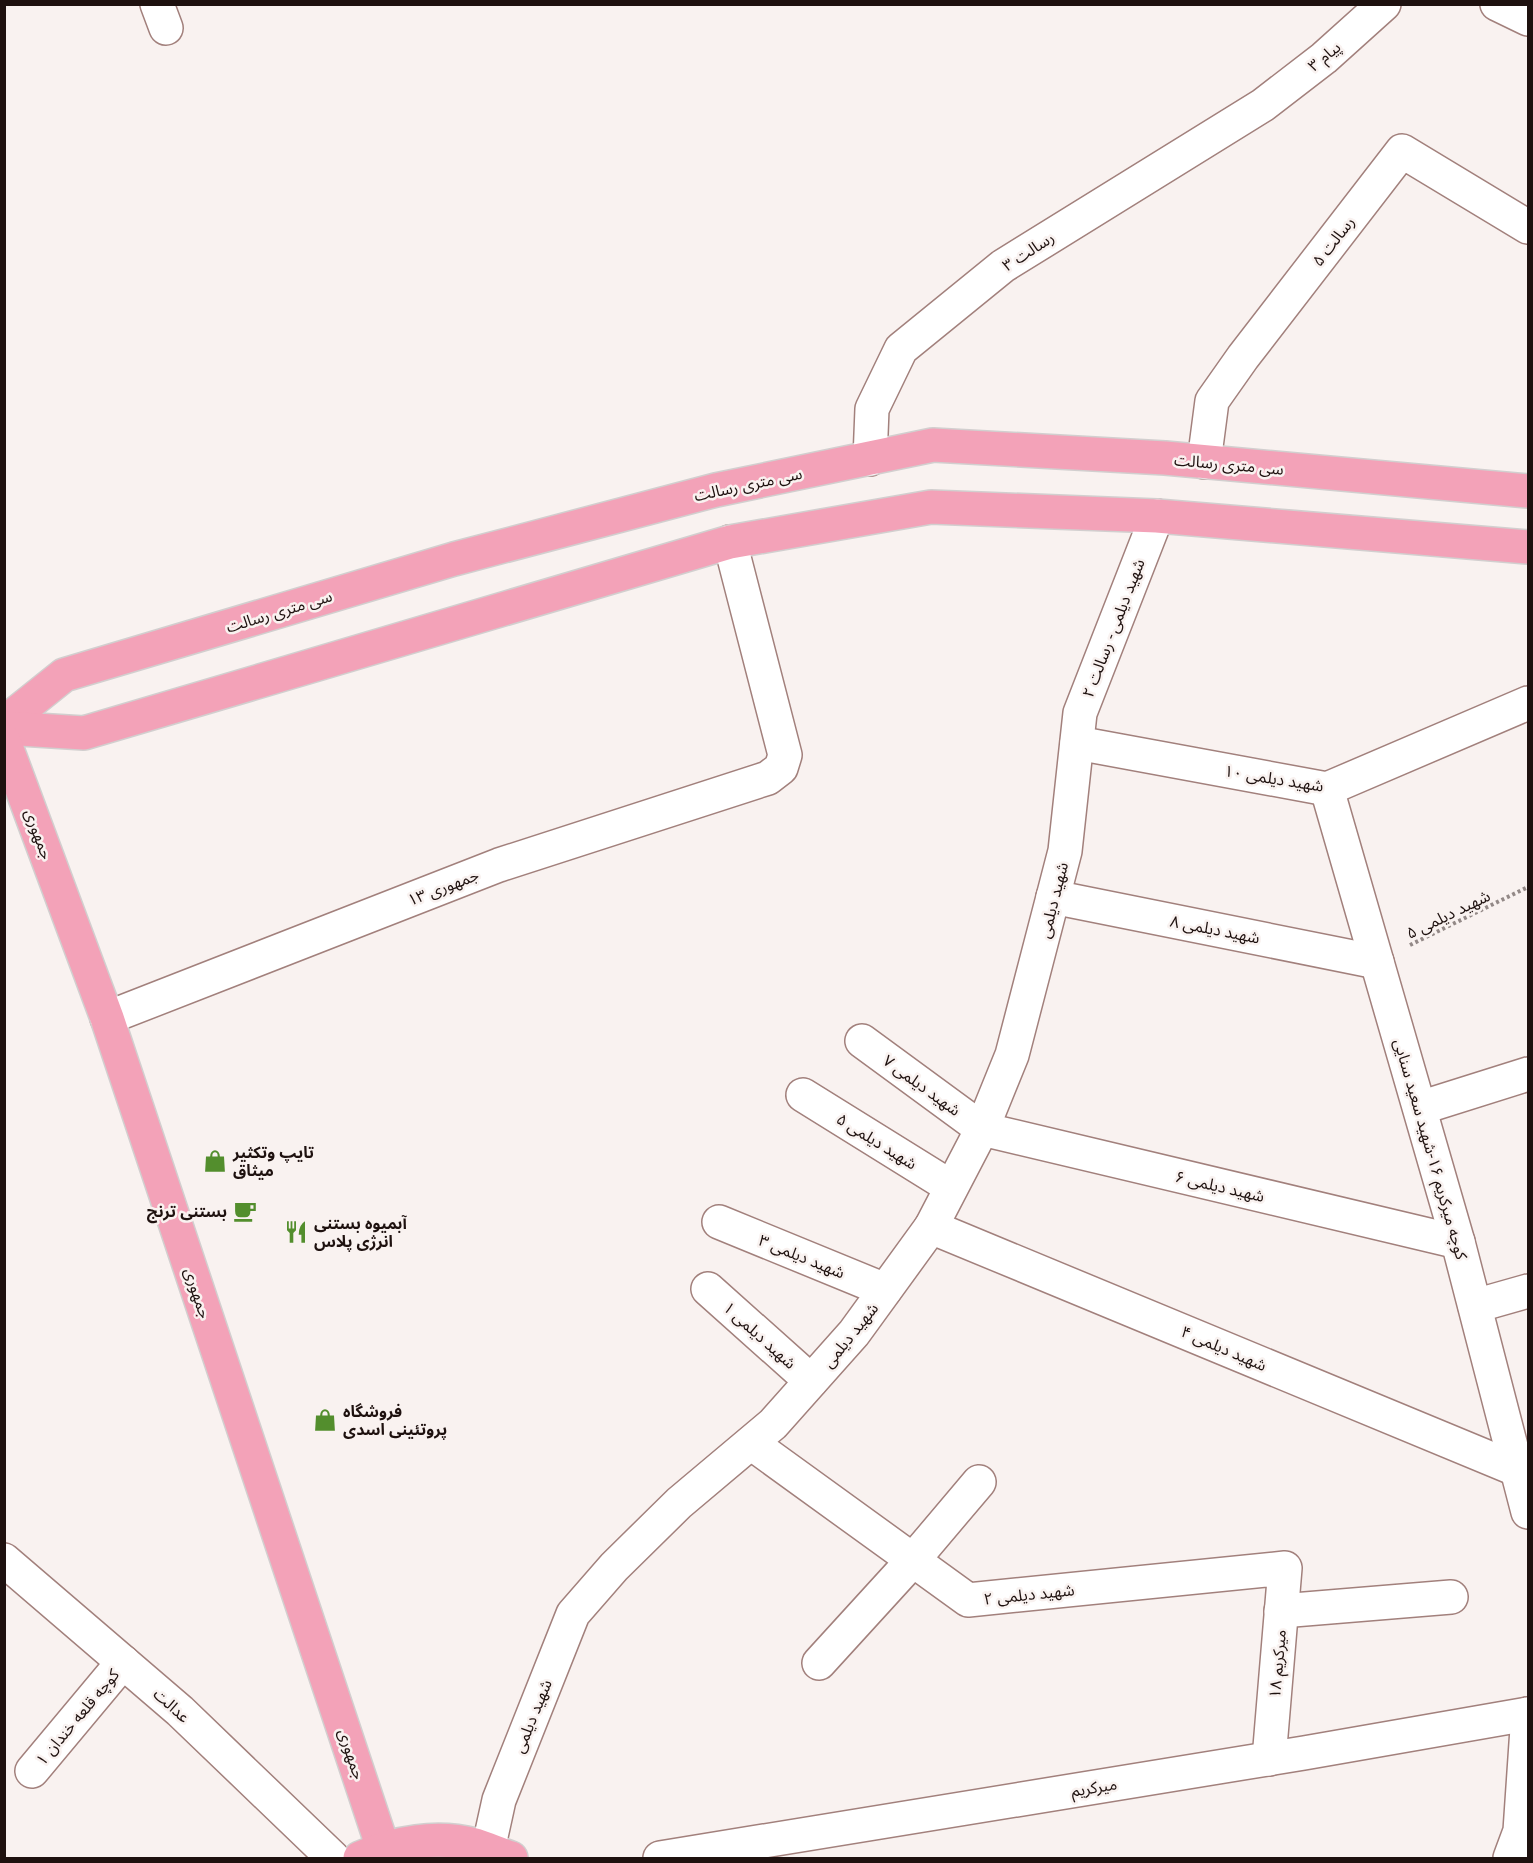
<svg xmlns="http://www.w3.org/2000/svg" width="1533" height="1863" viewBox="0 0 1533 1863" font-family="'PT Sans','Noto Sans Arabic',sans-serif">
<rect width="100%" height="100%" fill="#f9f2f0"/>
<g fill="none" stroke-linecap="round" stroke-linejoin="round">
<!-- minor casing -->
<g stroke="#a2807c" stroke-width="36">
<g id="minor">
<polyline points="157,4 166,28"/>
<polyline points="1497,4 1528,19"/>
<polyline points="870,459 872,409 901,349 1003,266 1263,105 1324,58 1384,4"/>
<polyline points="1204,462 1212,401 1243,357 1402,151 1528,227"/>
<polyline points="1077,743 1327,789 1528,703"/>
<polyline points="1327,789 1458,1242 1528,1512"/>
<polyline points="1053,897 1377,962"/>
<polyline points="107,1018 499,865 768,778 781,768 785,755 730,542"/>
<polyline points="862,1041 982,1129 1458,1242"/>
<polyline points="803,1095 951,1187"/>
<polyline points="1420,1108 1528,1074"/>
<polyline points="719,1222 885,1290"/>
<polyline points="931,1227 1518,1470"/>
<polyline points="708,1289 811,1381"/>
<polyline points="1475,1306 1528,1291"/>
<polyline points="751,1443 968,1600 1285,1568 1269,1759"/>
<polyline points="4,1560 180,1711 333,1858"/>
<polyline points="1281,1611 1451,1597"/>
<polyline points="819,1663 913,1560 979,1482"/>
<polyline points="32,1771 123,1662"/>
<polyline points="488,1850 499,1800 573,1614 614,1567 679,1503 773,1424 854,1333 931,1227 982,1129 1012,1055 1065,851 1080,713 1157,516"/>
<polyline points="660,1858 1304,1753 1528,1714"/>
<polyline points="1510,1858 1520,1831 1528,1714"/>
</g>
</g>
<!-- primary casing -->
<g stroke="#d2cfcf" stroke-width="36">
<g id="primary">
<polyline points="4,723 64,675 454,559 716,490 933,445 1165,458 1528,491"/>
<polyline points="4,728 84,733 730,542 931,507 1157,516 1528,547"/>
<polyline points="4,741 107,1018 383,1848"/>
<path d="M360 1858C395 1842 437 1835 475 1845 487 1849 499 1854 511 1858"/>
</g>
</g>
<!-- path -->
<polyline stroke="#938987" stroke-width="4" stroke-dasharray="3 3" stroke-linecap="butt" points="1410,945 1528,887"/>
<!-- minor -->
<use href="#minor" stroke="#fff" stroke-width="33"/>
<!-- primary -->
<use href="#primary" stroke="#f3a2b8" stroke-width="33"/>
</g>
<!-- icons -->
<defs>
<g id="shop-bare" transform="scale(1.8)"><path d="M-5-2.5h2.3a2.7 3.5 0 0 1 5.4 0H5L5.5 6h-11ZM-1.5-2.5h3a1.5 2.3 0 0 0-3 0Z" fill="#538e2d" stroke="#f9f2f0" stroke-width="2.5" paint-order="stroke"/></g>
<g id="cafe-bare" transform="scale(1.8)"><path d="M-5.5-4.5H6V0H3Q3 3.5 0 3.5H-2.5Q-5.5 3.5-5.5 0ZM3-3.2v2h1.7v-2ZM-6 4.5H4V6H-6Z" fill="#538e2d" stroke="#f9f2f0" stroke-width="2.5" paint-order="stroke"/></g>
<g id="restaurant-bare" transform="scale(1.8)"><path d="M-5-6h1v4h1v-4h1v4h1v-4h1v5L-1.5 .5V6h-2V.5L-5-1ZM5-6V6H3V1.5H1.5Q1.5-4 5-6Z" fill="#538e2d" stroke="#f9f2f0" stroke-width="2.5" paint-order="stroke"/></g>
</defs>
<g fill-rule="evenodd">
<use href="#shop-bare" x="215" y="1161"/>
<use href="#cafe-bare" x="245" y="1211"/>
<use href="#restaurant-bare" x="296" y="1232"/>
<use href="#shop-bare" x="325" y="1420"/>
</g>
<g text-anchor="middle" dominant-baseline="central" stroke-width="5" stroke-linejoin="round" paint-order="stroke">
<!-- street labels -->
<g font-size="16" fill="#1e110f" stroke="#f9f2f0">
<text transform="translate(1324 56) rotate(-40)">۳ پیام</text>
<text transform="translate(1333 241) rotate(-52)">۵ رسالت</text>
<text transform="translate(1028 251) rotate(-33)">۳ رسالت</text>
<text transform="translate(1229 464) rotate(5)">سی متری رسالت</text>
<text transform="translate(748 484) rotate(-12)">سی متری رسالت</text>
<text transform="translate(279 611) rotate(-17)">سی متری رسالت</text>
<text transform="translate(1113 628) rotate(-69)">شهید دیلمی - رسالت ۲</text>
<text transform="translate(1274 778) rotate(9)">۱۰ شهید دیلمی</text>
<text transform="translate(39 834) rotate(70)">جمهوری</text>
<text transform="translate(443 887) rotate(-21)">۱۳ جمهوری</text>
<text transform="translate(1053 900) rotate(-76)">شهید دیلمی</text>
<text transform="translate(1448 914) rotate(-26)">شهید دیلمی ۵</text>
<text transform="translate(1215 929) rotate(11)">۸ شهید دیلمی</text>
<text transform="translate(922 1085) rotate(36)">۷ شهید دیلمی</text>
<text transform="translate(877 1141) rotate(32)">۵ شهید دیلمی</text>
<text transform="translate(1431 1149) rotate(74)">کوچه میرکریم ۱۶-شهید سعید سنایی</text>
<text transform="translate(1220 1186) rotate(13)">۶ شهید دیلمی</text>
<text transform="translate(802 1256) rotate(22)">۳ شهید دیلمی</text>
<text transform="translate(198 1293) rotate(72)">جمهوری</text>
<text transform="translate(760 1335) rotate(42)">۱ شهید دیلمی</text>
<text transform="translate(850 1335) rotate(-51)">شهید دیلمی</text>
<text transform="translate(1224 1348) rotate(23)">۴ شهید دیلمی</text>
<text transform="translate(1029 1594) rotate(-6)">۲ شهید دیلمی</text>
<text transform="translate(1277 1664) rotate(-85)">۱۸ میرکریم</text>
<text transform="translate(172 1705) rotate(42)">عدالت</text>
<text transform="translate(532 1716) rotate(-68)">شهید دیلمی</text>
<text transform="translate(77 1717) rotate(-50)">کوچه قلعه خندان ۱</text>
<text transform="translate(352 1754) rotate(72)">جمهوری</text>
<text transform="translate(1094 1787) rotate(-9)">میرکریم</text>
</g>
<!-- poi labels -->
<g font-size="16" font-weight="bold" fill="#1e110f" stroke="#f9f2f0" text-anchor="start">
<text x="233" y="1152">تایپ وتکثیر<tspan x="233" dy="18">میثاق</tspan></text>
<text x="227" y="1211" text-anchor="end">بستنی ترنج</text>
<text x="314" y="1223">آبمیوه بستنی<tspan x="314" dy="18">انرژی پلاس</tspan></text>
<text x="343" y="1411">فروشگاه<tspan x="343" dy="18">پروتئینی اسدی</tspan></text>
</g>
</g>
<!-- border -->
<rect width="1533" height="1863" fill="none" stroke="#1e110f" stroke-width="12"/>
</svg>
